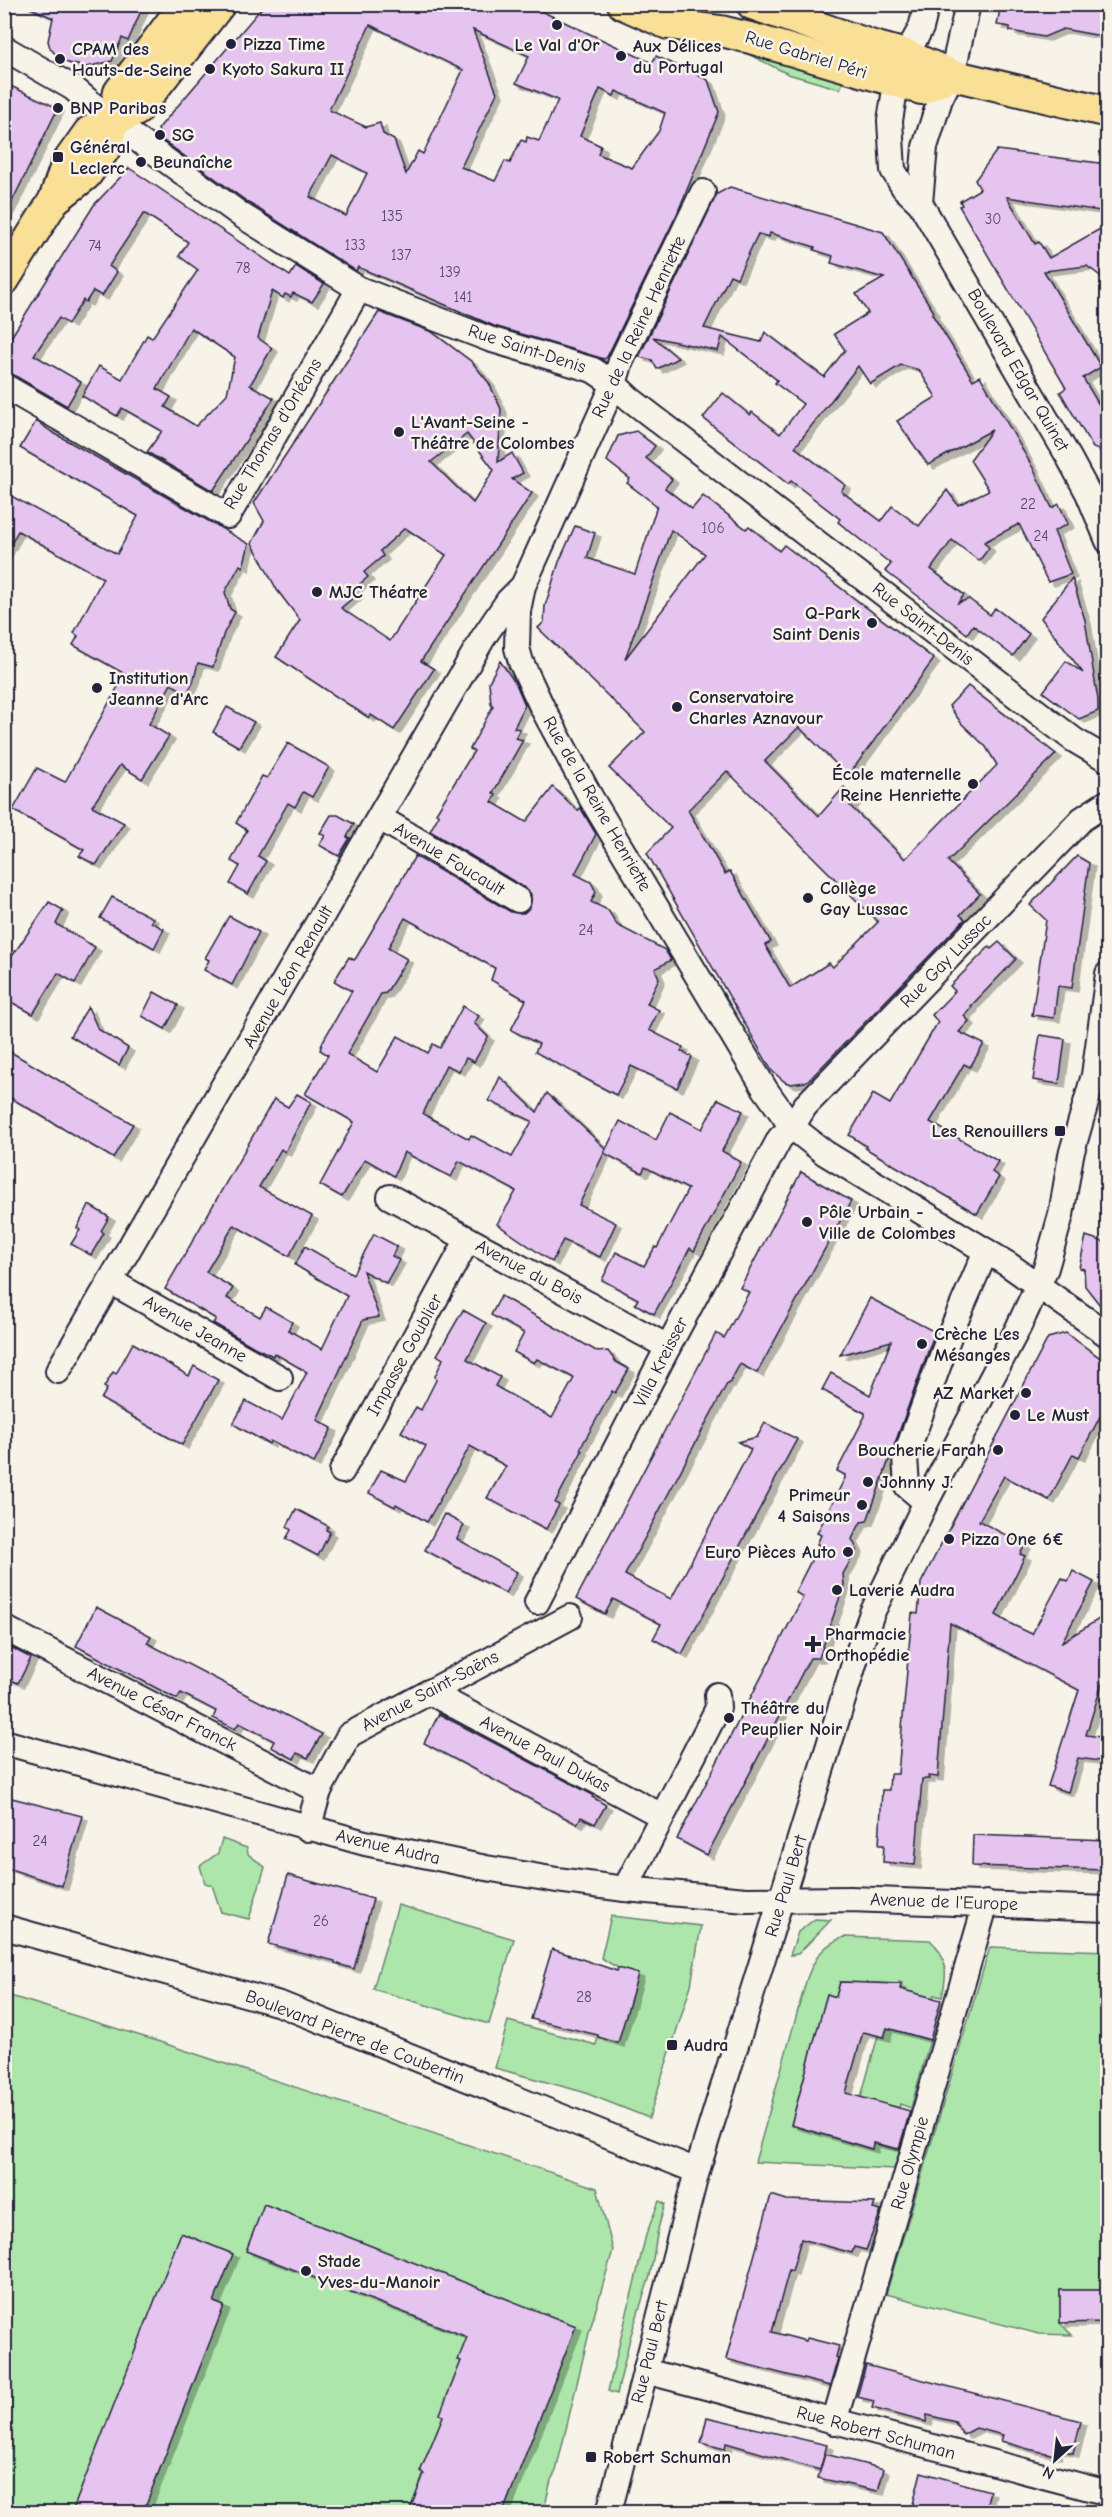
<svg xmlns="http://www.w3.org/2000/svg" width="1112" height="2517" viewBox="0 0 1112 2517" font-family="'Comic Neue',sans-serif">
<defs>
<filter id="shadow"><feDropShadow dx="6" dy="4" stdDeviation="0" flood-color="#0004"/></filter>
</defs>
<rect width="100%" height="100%" fill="#f7f3e8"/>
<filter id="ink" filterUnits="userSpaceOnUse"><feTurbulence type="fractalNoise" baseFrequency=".0167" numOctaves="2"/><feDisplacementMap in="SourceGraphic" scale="12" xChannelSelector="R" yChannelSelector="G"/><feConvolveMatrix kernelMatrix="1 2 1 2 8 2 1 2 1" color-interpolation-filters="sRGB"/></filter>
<g filter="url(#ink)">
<!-- green -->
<g fill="#ade6aa" stroke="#688472" stroke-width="1.5">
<polygon points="734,47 845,78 840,89 788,74"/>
<polygon points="222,1839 247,1848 248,1854 265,1867 249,1919 221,1912 212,1885 205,1883 200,1866 218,1853"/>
<polygon points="398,1905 514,1939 489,2024 373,1989"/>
<polygon points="611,1916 701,1926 691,1985 649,2118 583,2092 495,2068 508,2021 596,2045 598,2037 618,2043 618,1968 601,1958"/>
<polygon points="815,1919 831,1920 798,1954 790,1955 798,1932"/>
<path d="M844 1937 930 1940C949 1957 947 1975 942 1997L934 1995 933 1998 900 1989 902 1983 899 1982 898 1984 840 1982 836 1997 827 1995 791 2125 871 2149 873 2143 900 2151 894 2169 755 2162 807 1978C815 1958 822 1945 844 1937Z"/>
<polygon points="990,1947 1107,1951 1107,2290 1060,2290 1060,2323 1072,2335 1039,2334 886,2294"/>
<polygon points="4,1994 154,2040 597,2188 613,2250 589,2333 556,2471 551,2480 544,2510 546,2512 5,2512"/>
<polygon points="887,2028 930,2040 911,2108 900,2104 899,2108 867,2099 863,2117 856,2115 878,2036 884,2037"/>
<polygon points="659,2201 665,2204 658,2229 650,2276 630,2338 617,2394 608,2391 646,2235"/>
</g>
<!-- building -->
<g fill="#e6c4f0" stroke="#22223b" stroke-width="1.5" fill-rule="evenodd" filter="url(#shadow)">
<polygon points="22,4 144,4 128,41 122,38 112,61 87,67 68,63 56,55 50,48 48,41 53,18"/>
<path d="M265 4H413L430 10 433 4H526L652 63 656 56 708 80 719 112 677 214 607 357 604 359 494 326 358 267 356 271 249 203 161 139 158 129ZM370 25 463 70 423 154 418 151 406 174 394 140 383 134 380 123 366 127 329 110ZM473 30 529 56 516 83 558 100 539 141 527 137 526 142 521 140 510 163 505 161 495 181 461 167 497 93ZM600 89 614 96 616 91 665 113 659 131 632 168 598 154 601 146 580 136ZM332 155 367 173 346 216 310 197Z"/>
<polygon points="1001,4 1107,4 1107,37 1063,29 1044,37 1010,31 1010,27 997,25"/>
<polygon points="4,83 58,108 4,218"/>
<polygon points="997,150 1107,164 1107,212 1007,197 1035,244 1039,242 1049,258 1107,225 1107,281 1087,266 1044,271 1101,367 1083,378 1107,418 1107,453 1093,448 1060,392 1066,388 959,206 962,205 960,201 980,189 975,180"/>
<path d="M129 168 290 276 296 266 324 284 312 302 293 293 291 297 285 294 283 298 272 291 258 338 272 348 250 385 274 398 213 491 147 452 162 431 122 408 117 416 82 396 99 366 122 379 147 335 152 338 198 270 179 256 188 242 144 213 109 266 117 272 102 296 93 291 86 302 83 300 68 324 59 318 34 355 81 382 67 406 12 374 8 364V342L94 205ZM191 328 235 357 227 394 196 426 165 407 171 397 157 389Z"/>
<path d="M730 187 883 232 934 312 932 314 973 380 980 376 1033 468 1052 508 1059 504 1068 524 1054 531 1071 574 1048 582 1019 524 984 542 989 548 979 561 952 540 931 569 964 595 958 603 969 599 990 615 995 608 1029 634 1013 656 973 625 967 634 926 602 885 571 891 564 838 522 840 519 791 481 788 484 703 418 723 393 750 415 752 412 780 434 803 404 775 383 777 380 722 337 718 351 653 337 678 358 657 369 652 360 639 357 717 194ZM770 233 815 247 814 250 833 256 831 263 884 278 856 294 868 313 834 334 845 350 824 377 765 332 761 342 704 328 730 275 737 278 758 234 769 237ZM901 365 919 370 936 397 897 421 928 465 992 430 970 460 989 490 958 505 947 490 919 526 892 506 881 521 841 491 845 485 795 447 858 366 870 384Z"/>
<path d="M379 312 432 332 472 362 489 383 501 409 498 462 512 453 523 473 512 479 532 493 421 661 434 669 394 730 371 715 369 718 276 657 300 620 277 590 252 543 264 521 254 503ZM467 434 494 470 473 503 431 462ZM405 528 446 555 390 641 341 608 356 595 353 590 368 577 364 572 383 556 380 551Z"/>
<polygon points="36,421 52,432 249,544 243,567 240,565 225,592 230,609 235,612 224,633 213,667 198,663 193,683 187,693 171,684 149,724 169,736 142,779 120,765 92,806 124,823 96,865 79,856 84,850 13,810 37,768 65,782 125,674 73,645 78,636 74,633 103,578 18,531 4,556 4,492 117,554 138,516 20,448"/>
<path d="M636 431 655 446 646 458 672 479 665 488 692 509 703 496 746 529 749 526 779 551 784 545 934 659 848 776 799 727 765 761 819 816 844 787 857 798 850 806 905 859 997 765 986 747 962 724 949 706 968 686 1056 754 948 861 980 894 960 915 965 919 811 1078 805 1082 791 1084 785 1082 772 1071 647 853 671 828 609 768 645 732 538 628 544 622 545 606 559 562 575 526 595 533 587 558 635 574 657 506 627 483 630 479 607 461 618 436ZM671 530 705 554 625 659ZM727 771 878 922 833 967 829 963 790 988 765 945 771 942 730 871 725 874 688 810Z"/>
<polygon points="1072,578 1085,620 1098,700 1098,711 1079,719 1043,692 1066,661 1083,673 1041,618"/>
<polygon points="500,661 516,684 525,705 514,728 520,729 515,738 523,740 493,793 496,795 492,802 526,822 553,787 578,811 580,807 596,834 575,874 591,882 596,892 591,902 608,910 617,925 665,950 671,960 655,969 659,978 647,1004 659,1010 649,1030 683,1047 681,1051 692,1057 677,1088 631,1066 616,1095 535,1052 539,1044 511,1030 526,1000 491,980 495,968 405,918 388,948 407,959 386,993 381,994 347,1054 377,1072 398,1036 428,1053 433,1044 440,1048 463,1006 479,1016 474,1023 488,1037 474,1062 466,1058 459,1071 446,1065 423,1114 469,1139 471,1135 512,1157 532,1121 489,1101 500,1077 537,1112 547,1093 606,1149 579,1205 616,1223 600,1257 563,1240 552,1262 497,1224 516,1191 459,1161 451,1177 404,1152 394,1176 365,1159 342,1197 320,1185 354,1122 305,1094 328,1055 320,1050 323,1041 352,991 334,981 349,957 354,960 356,958 415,856 511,912 524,913 530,907 531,894 525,888 430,831 439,815 436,813 474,751 470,749 493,706 491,704 489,682"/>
<polygon points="227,707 254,722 239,747 213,732"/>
<polygon points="288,743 329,767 312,797 303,792 295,807 288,803 258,856 266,861 248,894 230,884 240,866 231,861 247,830 236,823 262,776 267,778"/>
<polygon points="331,815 338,815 354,824 347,837 350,838 339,856 319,845 325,836 320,833"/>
<polygon points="1077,856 1089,863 1072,988 1058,986 1054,1018 1032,1015 1046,920 1030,905"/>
<polygon points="112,897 153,918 151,922 164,929 154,948 100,918"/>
<polygon points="49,902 63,910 56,924 95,947 75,983 58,973 33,1014 4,998 13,983 4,976 4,968"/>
<polygon points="229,916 259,932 232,985 204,970 209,960 205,958"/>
<polygon points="999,942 1016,959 971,1006 972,1007 964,1016 969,1021 959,1032 984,1044 970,1067 964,1064 930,1122 998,1161 992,1172 999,1177 977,1214 865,1148 866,1146 849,1135 873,1094 890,1104 938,1022 932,1015 955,991 950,986 989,947 991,949"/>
<polygon points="154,992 178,1005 165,1029 142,1016"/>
<polygon points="88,1007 98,1029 128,1048 119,1065 70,1036"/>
<polygon points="1040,1035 1065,1039 1059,1084 1033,1080"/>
<polygon points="4,1048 133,1124 113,1158 4,1094"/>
<polygon points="297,1094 311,1102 285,1152 281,1149 259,1187 312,1216 289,1256 234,1225 206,1272 233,1288 227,1298 260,1317 266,1307 292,1322 288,1330 322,1349 347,1296 295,1265 305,1246 353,1274 374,1234 397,1246 392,1256 399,1260 386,1283 363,1271 379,1317 363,1320 317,1420 332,1428 314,1463 270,1441 269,1444 233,1424 246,1401 282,1420 307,1372 274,1353 273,1356 254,1347 213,1323 216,1319 165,1289 274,1099 288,1107"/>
<polygon points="718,1099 743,1111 722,1151 741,1162 694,1251 690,1248 654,1314 635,1304 638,1299 602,1280 616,1252 644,1266 655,1247 657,1248 688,1189 645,1167 642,1173 604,1153 620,1121 656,1140 670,1112 702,1129"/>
<polygon points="801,1172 851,1201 757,1373 740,1364 729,1384 727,1384 625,1575 671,1599 751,1449 738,1442 757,1437 765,1423 797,1439 682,1654 653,1639 661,1624 613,1599 605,1614 576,1599 716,1333 724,1338 749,1292 740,1288"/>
<polygon points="89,1205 109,1217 101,1231 104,1233 91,1255 71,1244 80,1230 77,1228"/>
<polygon points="1086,1236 1107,1243 1107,1314 1085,1286 1084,1269 1079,1268"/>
<polygon points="501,1296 598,1352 608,1351 616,1362 629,1369 615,1393 612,1391 580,1449 582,1451 555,1503 559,1505 546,1529 487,1498 506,1466 470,1446 427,1522 396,1504 395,1507 369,1493 381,1470 406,1481 426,1446 401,1432 416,1407 421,1410 436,1380 435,1376 443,1359 437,1355 463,1310 486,1323 467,1359 500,1377 495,1386 552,1418 574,1378 537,1359 534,1363 514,1352 524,1333 491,1315"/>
<polygon points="870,1298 935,1332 867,1521 861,1522 852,1539 857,1549 843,1574 844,1585 819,1658 810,1658 707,1855 677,1839 803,1597 795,1592 819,1545 817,1544 821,1535 817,1533 845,1478 845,1475 837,1471 865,1416 865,1413 822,1390 831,1373 870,1395 891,1341 840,1355"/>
<polygon points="1066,1333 1107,1363 1107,1403 1079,1457 1073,1454 1049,1500 1004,1476 979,1521 1025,1545 1020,1554 1025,1556 996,1615 1013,1625 1032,1634 1062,1578 1068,1581 1073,1571 1094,1582 1062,1642 1107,1614 1107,1668 1086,1735 1107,1738 1107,1762 1078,1758 1068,1792 1048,1786 1079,1690 950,1623 938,1777 928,1776 929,1779 922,1779 915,1865 883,1862 884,1845 879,1845 882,1790 889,1790 890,1774 898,1774 912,1613 918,1614 921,1583 1048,1338"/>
<polygon points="133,1343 189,1376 194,1366 218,1380 182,1445 101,1399 107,1389 104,1387 113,1372 116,1374"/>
<polygon points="296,1509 328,1526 326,1530 330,1532 318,1556 286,1539 291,1530 287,1527"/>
<polygon points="444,1514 464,1525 457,1539 517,1572 505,1593 425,1550"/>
<polygon points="96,1607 151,1636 147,1643 322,1734 308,1758 297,1753 294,1759 271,1747 274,1741 239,1723 235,1729 213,1718 216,1711 181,1693 177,1699 76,1646"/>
<polygon points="4,1644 31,1658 18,1683 4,1677"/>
<polygon points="439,1714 593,1795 592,1797 606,1805 595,1824 581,1817 577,1824 424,1743"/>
<polygon points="4,1796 82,1816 62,1886 4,1867"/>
<polygon points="973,1835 1107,1840 1107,1870 972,1866"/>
<polygon points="288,1875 373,1899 354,1969 335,1963 335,1961 268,1944"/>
<polygon points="552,1949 617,1971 618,1968 638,1974 618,2043 598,2037 598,2035 531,2019"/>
<polygon points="840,1982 901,1984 900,1989 941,2000 930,2040 887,2028 884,2037 863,2032 846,2093 910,2111 899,2149 873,2143 872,2149 791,2125 827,1994 836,1997"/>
<polygon points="771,2195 787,2200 875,2203 873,2209 881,2211 866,2250 854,2247 852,2253 801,2239 792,2271 789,2270 772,2332 806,2341 807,2338 839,2346 836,2357 838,2358 830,2386 726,2359"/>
<polygon points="264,2204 576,2326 503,2512 409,2512 424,2474 420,2472 443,2416 440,2414 461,2361 458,2360 467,2337 246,2251"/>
<polygon points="181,2233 233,2254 214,2302 224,2306 143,2512 72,2512"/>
<polygon points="1060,2290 1107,2290 1107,2322 1060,2323"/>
<polygon points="866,2365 1081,2421 1073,2453 1057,2449 1055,2455 1028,2449 1001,2441 1003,2435 976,2428 963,2435 955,2422 927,2415 926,2422 872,2408 874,2401 857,2397"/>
<polygon points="707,2417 827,2445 820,2470 726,2443 725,2449 701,2443"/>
<polygon points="825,2454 884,2469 878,2491 818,2478"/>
<polygon points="921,2472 990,2491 985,2512 911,2512"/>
</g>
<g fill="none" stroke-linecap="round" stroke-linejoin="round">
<!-- minor casing -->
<g stroke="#22223b" stroke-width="28">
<g id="minor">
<polyline points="927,4 921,28 906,55 896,83 890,121 893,170 904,188 920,203 1068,456 1088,493 1108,541"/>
<polyline points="4,48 73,88 112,121 241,215 359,289 489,339 593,370 614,384 630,399 1074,740 1108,760"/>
<polyline points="703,192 621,361 614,384 523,586 518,611 517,648 521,662 542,707 591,798 765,1089 792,1127 825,1153 1009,1265 1108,1335"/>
<polyline points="920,203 925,147 940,99 952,75 968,4"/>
<polyline points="4,386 228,516 359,289"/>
<polyline points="380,818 518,900"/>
<polyline points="390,1197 668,1347"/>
<polyline points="110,1281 280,1378"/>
<polyline points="58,1371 483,638 508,601 521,588"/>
<polyline points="342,1471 468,1239"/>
<polyline points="926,1502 907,1486 905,1457 950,1334 986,1251"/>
<polyline points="537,1602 668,1347 780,1138 792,1127 805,1106 1082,819 1108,802"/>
<polyline points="4,1628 319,1791"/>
<polyline points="429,1692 662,1816"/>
<polyline points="4,1742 365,1843 486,1868 557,1880 625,1889 746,1900 850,1899 1108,1909"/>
<polyline points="308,1829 319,1791 349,1735 570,1617"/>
<polyline points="625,1889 718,1708 717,1695"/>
<polyline points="4,1927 280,2004 697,2171"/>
<polyline points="645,2371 1108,2493"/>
<polyline points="834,2422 986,1903"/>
<polyline points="609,2512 697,2171 855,1661 872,1613 926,1502 1018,1328 1046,1268 1061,1215 1071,1155 1094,1075 1108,974"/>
</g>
</g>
<!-- major casing -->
<g stroke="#22223b" stroke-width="34">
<g id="major">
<polyline points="623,4 668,24 721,31 750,38 921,89 952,75"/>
<polyline points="752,4 873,46 906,55 952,75 1108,112"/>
<polyline points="54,200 86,175 107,146 119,92 185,4"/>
<polyline points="4,280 54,200 67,163 89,132 137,110 220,4"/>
</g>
</g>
<!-- minor -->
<use href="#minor" stroke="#f7f3e8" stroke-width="24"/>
<!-- major -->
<use href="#major" stroke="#fadf96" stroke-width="30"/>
</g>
</g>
<!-- markers -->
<g fill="#22223b" stroke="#f7f3e8" stroke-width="2">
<circle cx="557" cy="25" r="6"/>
<circle cx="231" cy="44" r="6"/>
<circle cx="621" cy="56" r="6"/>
<circle cx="60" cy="59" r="6"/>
<circle cx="210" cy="69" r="6"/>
<circle cx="58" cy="108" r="6"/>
<circle cx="160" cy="135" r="6"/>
<rect x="52" y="151" width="12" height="12" rx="3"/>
<circle cx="141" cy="162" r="6"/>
<circle cx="399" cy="432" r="6"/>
<circle cx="317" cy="592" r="6"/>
<circle cx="872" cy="623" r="6"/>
<circle cx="97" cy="688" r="6"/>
<circle cx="677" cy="707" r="6"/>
<circle cx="973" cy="784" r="6"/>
<circle cx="808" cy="898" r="6"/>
<rect x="1054" y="1125" width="12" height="12" rx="3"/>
<circle cx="807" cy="1222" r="6"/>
<circle cx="922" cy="1344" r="6"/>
<circle cx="1026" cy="1393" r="6"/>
<circle cx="1015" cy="1415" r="6"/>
<circle cx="998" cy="1450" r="6"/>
<circle cx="868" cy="1482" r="6"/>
<circle cx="862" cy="1505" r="6"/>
<circle cx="949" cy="1539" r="6"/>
<circle cx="848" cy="1552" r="6"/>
<circle cx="837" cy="1590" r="6"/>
<path d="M810 1635h6v6h6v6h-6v6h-6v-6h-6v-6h6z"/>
<circle cx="729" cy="1718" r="6"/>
<rect x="666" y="2039" width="12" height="12" rx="3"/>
<circle cx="306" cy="2271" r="6"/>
<rect x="585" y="2451" width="12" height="12" rx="3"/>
</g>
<g text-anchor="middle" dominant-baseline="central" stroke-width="5" stroke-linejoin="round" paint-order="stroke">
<!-- number labels -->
<g font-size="15" fill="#534a68">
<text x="392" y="216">135</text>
<text x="993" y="219">30</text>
<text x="355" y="245">133</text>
<text x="95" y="246">74</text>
<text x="401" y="255">137</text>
<text x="243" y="268">78</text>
<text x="450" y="272">139</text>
<text x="463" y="297">141</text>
<text x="1028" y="504">22</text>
<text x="713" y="528">106</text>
<text x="1041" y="536">24</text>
<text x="586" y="930">24</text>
<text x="40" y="1841">24</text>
<text x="321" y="1921">26</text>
<text x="584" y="1997">28</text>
</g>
<!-- poi labels -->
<g font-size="18" font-weight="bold" fill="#22223b" stroke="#f7f3e8" text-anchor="start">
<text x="243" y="44">Pizza Time</text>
<text x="557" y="45" text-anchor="middle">Le Val d'Or</text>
<text x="633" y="46">Aux Délices<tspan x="633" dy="21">du Portugal</tspan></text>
<text x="72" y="49">CPAM des<tspan x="72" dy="21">Hauts-de-Seine</tspan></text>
<text x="222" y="69">Kyoto Sakura II</text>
<text x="70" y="108">BNP Paribas</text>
<text x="172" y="135">SG</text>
<text x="70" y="147">Général<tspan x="70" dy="21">Leclerc</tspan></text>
<text x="153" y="162">Beunaîche</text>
<text x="411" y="422">L'Avant-Seine -<tspan x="411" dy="21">Théâtre de Colombes</tspan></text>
<text x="329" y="592">MJC Théatre</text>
<text x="860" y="613" text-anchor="end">Q-Park<tspan x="860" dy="21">Saint Denis</tspan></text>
<text x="109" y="678">Institution<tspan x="109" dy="21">Jeanne d'Arc</tspan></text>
<text x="689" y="697">Conservatoire<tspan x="689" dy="21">Charles Aznavour</tspan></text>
<text x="961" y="774" text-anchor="end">École maternelle<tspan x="961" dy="21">Reine Henriette</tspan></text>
<text x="820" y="888">Collège<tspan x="820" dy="21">Gay Lussac</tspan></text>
<text x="1048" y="1131" text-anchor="end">Les Renouillers</text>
<text x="819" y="1212">Pôle Urbain -<tspan x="819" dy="21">Ville de Colombes</tspan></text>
<text x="934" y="1334">Crèche Les<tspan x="934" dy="21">Mésanges</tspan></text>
<text x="1014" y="1393" text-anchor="end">AZ Market</text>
<text x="1027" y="1415">Le Must</text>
<text x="986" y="1450" text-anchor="end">Boucherie Farah</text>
<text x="880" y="1482">Johnny J.</text>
<text x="850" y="1495" text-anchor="end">Primeur<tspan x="850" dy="21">4 Saisons</tspan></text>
<text x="961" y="1539">Pizza One 6€</text>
<text x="836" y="1552" text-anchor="end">Euro Pièces Auto</text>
<text x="849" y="1590">Laverie Audra</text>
<text x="825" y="1634">Pharmacie<tspan x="825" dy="21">Orthopédie</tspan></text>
<text x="741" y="1708">Théâtre du<tspan x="741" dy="21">Peuplier Noir</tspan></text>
<text x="684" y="2045">Audra</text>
<text x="318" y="2261">Stade<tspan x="318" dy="21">Yves-du-Manoir</tspan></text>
<text x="603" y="2457">Robert Schuman</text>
</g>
<!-- street labels -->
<g font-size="18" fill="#22223b" stroke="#f7f3e8">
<text transform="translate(806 55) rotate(17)">Rue Gabriel Péri</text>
<text transform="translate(639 327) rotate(-65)">Rue de la Reine Henriette</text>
<text transform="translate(527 349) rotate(18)">Rue Saint-Denis</text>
<text transform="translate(1018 370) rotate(60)">Boulevard Edgar Quinet</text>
<text transform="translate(273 434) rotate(-59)">Rue Thomas d'Orléans</text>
<text transform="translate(923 624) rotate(38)">Rue Saint-Denis</text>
<text transform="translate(597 804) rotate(60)">Rue de la Reine Henriette</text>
<text transform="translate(449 859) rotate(31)">Avenue Foucault</text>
<text transform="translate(946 961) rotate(-46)">Rue Gay Lussac</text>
<text transform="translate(288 977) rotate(-60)">Avenue Léon Renault</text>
<text transform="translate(529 1272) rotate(28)">Avenue du Bois</text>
<text transform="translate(195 1329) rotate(30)">Avenue Jeanne</text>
<text transform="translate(405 1355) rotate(-61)">Impasse Goublier</text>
<text transform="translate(661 1362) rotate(-63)">Villa Kreisser</text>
<text transform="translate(430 1691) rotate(-28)">Avenue Saint-Saëns</text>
<text transform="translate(162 1709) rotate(27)">Avenue César Franck</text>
<text transform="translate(545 1754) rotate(28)">Avenue Paul Dukas</text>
<text transform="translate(388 1847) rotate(13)">Avenue Audra</text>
<text transform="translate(786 1886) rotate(-73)">Rue Paul Bert</text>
<text transform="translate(944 1902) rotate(2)">Avenue de l'Europe</text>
<text transform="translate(355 2037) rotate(21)">Boulevard Pierre de Coubertin</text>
<text transform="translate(910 2163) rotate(-74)">Rue Olympie</text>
<text transform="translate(650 2352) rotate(-76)">Rue Paul Bert</text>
<text transform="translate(876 2433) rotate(15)">Rue Robert Schuman</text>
</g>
</g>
<!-- margin -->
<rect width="1112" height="2517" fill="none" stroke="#f7f3e8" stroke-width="24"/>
<rect x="12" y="12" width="1088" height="2493" fill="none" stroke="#22223b" stroke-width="2" filter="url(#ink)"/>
<!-- north arrow -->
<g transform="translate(1055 2460) rotate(207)" stroke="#f7f3e8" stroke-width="4.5" paint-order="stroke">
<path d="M0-4.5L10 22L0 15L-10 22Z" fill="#22223b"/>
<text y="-9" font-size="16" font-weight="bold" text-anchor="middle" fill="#22223b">N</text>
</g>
</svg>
